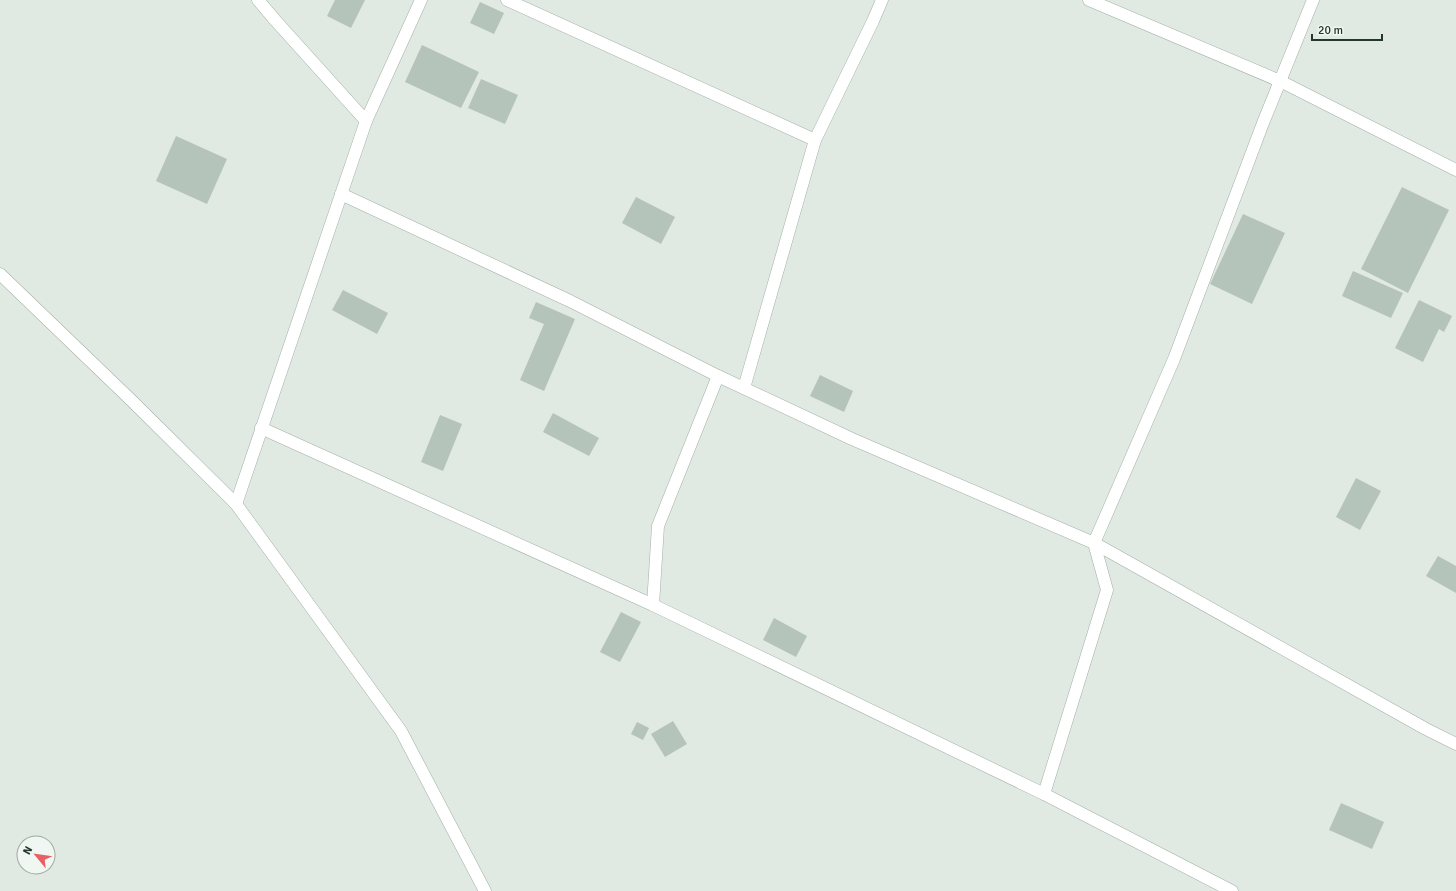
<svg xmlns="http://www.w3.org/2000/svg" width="1456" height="891" viewBox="0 0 1456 891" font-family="Signika,sans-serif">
<rect width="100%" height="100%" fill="#e0e9e2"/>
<!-- building -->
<g fill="#b5c4bb">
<polygon points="335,0 365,0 351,28 327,16"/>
<polygon points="480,2 504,13 494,34 470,23"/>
<polygon points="422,45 479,72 461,108 405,82"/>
<polygon points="481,79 518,95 505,124 468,108"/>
<polygon points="176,136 227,159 207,204 156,181"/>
<polygon points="1402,187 1449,210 1408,293 1361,269"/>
<polygon points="636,197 675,217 661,244 622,223"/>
<polygon points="1243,214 1285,233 1252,304 1210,284"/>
<polygon points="1353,271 1403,293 1391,318 1342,296"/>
<polygon points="343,290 388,313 377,334 332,310"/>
<polygon points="1419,300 1452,316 1444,332 1439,329 1423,362 1395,348"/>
<polygon points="536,302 575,319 544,391 520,380 544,324 529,318"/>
<polygon points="820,375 853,391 844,412 810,396"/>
<polygon points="553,413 599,438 589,456 543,432"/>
<polygon points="440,415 462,424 443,471 421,462"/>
<polygon points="1356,478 1381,491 1360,530 1336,517"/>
<polygon points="1438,556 1456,566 1456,593 1426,576"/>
<polygon points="621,612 641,622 620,662 600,652"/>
<polygon points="774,618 807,636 796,657 763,640"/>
<polygon points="673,721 687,744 665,757 651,734"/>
<polygon points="637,722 649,728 643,740 631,734"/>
<polygon points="1341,803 1384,822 1372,849 1329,830"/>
</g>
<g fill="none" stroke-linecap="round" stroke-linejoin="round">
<!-- minor casing -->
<g stroke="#a3b0a8" stroke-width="13">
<g id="minor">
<polyline points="258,0 275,20 366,121"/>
<polyline points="507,0 815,140"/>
<polyline points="1089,0 1280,81 1456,170"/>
<polyline points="341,194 570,301 718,376 852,439 1094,543 1426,729 1456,744"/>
<polyline points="0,274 131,400 236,504 401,731 485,891"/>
<polyline points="744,388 815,140 873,21 882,0"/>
<polyline points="261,428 653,605 1044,794 1232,891"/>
<polyline points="236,504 366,121 421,0"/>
<polyline points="653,605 658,526 718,376"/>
<polyline points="1044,794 1107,590 1094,543 1174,359 1263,123 1313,0"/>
</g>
</g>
<!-- minor -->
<use href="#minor" stroke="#fff" stroke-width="12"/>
</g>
<!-- north arrow -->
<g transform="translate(36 855) rotate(299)"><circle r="19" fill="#f0f6f1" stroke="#9eaaa2"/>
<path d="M0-3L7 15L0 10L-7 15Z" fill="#e76063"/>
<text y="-6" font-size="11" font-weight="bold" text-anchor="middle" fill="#22382c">N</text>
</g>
<!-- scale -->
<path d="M1312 34v6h70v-6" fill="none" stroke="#22382c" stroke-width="2"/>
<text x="1318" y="34" font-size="12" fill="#22382c" stroke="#f0f6f1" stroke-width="3" paint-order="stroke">20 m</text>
</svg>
